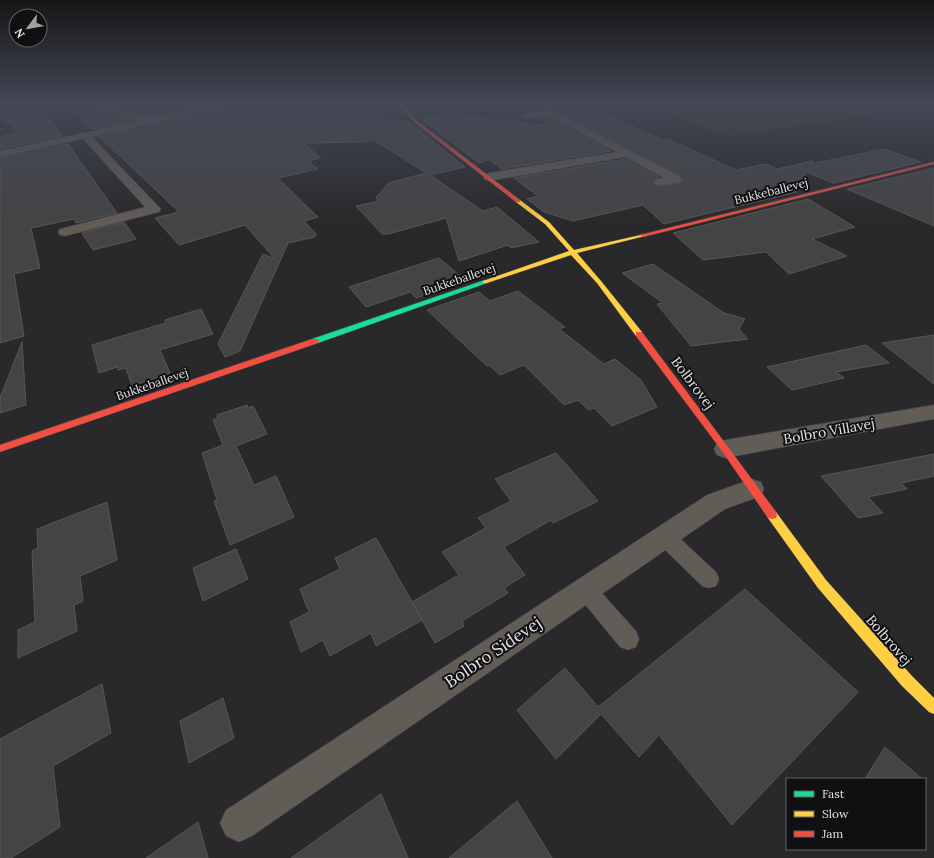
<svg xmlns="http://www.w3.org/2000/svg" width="934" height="858" viewBox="0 0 934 858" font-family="Lora,serif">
<rect width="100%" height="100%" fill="#29282a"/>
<!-- green -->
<polygon fill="#3d3328" points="649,104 934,104 934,106 921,106 728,137"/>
<!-- building -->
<g fill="#444445" stroke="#575758">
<polygon points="0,104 39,104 62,136 0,149 0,137 19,132 0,117"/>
<polygon points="65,104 88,104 90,107 132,121 92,129"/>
<polygon points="107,104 210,104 149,116"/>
<polygon points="233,104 366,104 366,108 396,122 407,120 465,167 430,175 483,211 497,207 539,242 511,248 508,245 459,261 446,218 388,234 382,234 356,206 379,201 376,198 388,183 426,173 373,139 364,142 303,143 321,158 308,161 318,169 278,178 318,217 304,221 317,235 314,235 315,237 288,243 240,351 225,357 218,344 263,254 275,259 245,225 179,245 155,218 179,212 100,137 228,108"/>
<polygon points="557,104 583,104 663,140 668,139 736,170 766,164 777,169 813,161 811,164 884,149 921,162 833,183 807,172 797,192 664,224 643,205 573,221 544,212 527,199 538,196 514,178 625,159 659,177 655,178 653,181 656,186 680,183 683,178 681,175 549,108 526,112 521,109"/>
<polygon points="449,114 551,126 537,118 547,117 611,151 502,169 489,160 479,163 420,118"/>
<polygon points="68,144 117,213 76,223 74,219 31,228 40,268 14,274 24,336 0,343 0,158"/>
<polygon points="934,168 934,226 847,189"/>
<polygon points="808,199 855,227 812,239 847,256 789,274 766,252 703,260 673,233"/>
<polygon points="124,222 136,239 93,250 82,233"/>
<polygon points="439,258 466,281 416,298 410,292 366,307 349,287"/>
<polygon points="653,264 724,313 745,319 739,329 748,339 691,346 657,304 663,303 622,273"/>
<polygon points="518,291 565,327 559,329 604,364 615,359 641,380 657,407 612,426 594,408 589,410 578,400 564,405 524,365 500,375 489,365 487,366 427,310 479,292 490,301"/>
<polygon points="201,309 213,334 160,350 170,373 132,386 126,368 118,370 117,367 99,373 92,345 166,323 165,320"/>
<polygon points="934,335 934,384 882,343"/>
<polygon points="22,342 26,405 0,413 0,398"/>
<polygon points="866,345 889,363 836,372 844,378 792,390 767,367"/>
<polygon points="247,405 248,408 253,406 267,434 236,446 254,485 276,476 294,517 230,545 214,501 217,500 202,453 223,445 213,420 218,418 217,415"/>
<polygon points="556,453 598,501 553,523 551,520 504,547 525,575 504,588 508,593 462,621 464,626 435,643 412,602 459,575 442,552 486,528 478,518 511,501 495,479"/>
<polygon points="934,454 934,476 901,483 907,489 868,497 883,513 858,518 821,476"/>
<polygon points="107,502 117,560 80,576 83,601 74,605 77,631 18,658 18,630 35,622 32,551 38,548 37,529"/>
<polygon points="376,538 422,620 376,646 371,633 330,656 323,640 301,652 290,622 309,612 300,589 340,569 335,558"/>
<polygon points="236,549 248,579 203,601 193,568"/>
<polygon points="745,589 858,692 732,825 659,735 639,757 601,714 556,759 517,710 565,668 598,707"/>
<polygon points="102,684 111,733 53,766 60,827 11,858 0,858 0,739"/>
<polygon points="223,698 234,738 189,763 180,721"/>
<polygon points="885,747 922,779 865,779"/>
<polygon points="381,794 408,858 291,858"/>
<polygon points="517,801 552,858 449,858"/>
<polygon points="198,822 208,858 146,858"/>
</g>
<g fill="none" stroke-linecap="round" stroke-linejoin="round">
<!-- lane casing -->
<g stroke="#464548" stroke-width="1">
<g id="lane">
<polygon points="664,528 671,530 716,572 719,579 716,586 709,588 702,586 657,542 654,536 657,530"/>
<polygon points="586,580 593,583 636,631 639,639 636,647 628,650 620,647 579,597 576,590 579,583"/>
</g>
</g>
<!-- street casing -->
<g stroke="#464548" stroke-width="1">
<g id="street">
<polygon points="89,104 102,104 149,118 216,104 232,104 228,107 92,137 161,209 159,212 65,236 60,235 58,232 60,229 145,207 83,139 0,157 0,151 138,121 90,106"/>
<path d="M548 109 680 176 682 179 680 182C673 183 663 186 656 185L654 182 656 179 664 178 625 157 489 181 485 180 483 177 485 174 489 173 616 152 547 115 527 119 522 116 524 114Z"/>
<polygon points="934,405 934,419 725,458 717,455 714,449 717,443 725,440"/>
<polygon points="752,479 761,482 764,489 761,496 725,509 252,836 239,842 226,836 220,823 226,810 707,495"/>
</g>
</g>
<!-- fast casing -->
<g stroke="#464548" stroke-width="1">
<polygon id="fast" points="485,280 488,282 487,283 318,343 312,343 311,341 312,339"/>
</g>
<!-- slow casing -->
<g stroke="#464548" stroke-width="1">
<g id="slow">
<polygon points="516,200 520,200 549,222 574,250 645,234 645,236 577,253 601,281 642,332 642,336 636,336 597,283 571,255 487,283 483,283 483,281 569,251 545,224 516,202"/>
<polygon points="772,511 776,512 826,580 912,676 934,698 934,714 929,712 902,686 818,588 768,518 767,515 768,512"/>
</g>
</g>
<!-- jam casing -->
<g stroke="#464548" stroke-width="1">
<g id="jam">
<polygon points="399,104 403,104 416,120 520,200 520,202 516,202 414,122"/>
<polygon points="934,162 934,164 643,237 640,235"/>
<polygon points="636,332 642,332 728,447 776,512 777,515 776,518 772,519 768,518 722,451 636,336"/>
<polygon points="312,339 318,339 319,341 318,343 0,452 0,445"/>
</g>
</g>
<!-- lane -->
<use href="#lane" fill="#625c57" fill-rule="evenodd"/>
<!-- street -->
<use href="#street" fill="#625c57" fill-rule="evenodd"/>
<!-- fast -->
<use href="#fast" fill="#16e098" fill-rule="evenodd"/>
<!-- slow -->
<use href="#slow" fill="#ffcf43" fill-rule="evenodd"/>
<!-- jam -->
<use href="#jam" fill="#f24e42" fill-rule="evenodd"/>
</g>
<!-- sky -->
<linearGradient id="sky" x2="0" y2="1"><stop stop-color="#171617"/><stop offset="0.46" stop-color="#434855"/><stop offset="1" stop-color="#434855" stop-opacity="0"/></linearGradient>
<rect width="934" height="224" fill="url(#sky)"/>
<g text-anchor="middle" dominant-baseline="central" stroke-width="4" stroke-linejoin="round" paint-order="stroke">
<!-- far-street labels -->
<g font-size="12" fill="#e1e0e3" stroke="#101012">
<text transform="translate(771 191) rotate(-14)">Bukkeballevej</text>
<text transform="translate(459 279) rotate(-19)">Bukkeballevej</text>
<text transform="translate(152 384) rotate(-19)">Bukkeballevej</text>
</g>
<!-- street labels -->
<g font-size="14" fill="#e1e0e3" stroke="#101012">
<text transform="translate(693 383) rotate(53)">Bolbrovej</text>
<text transform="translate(829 431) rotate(-10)">Bolbro Villavej</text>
<text transform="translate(889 640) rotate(49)">Bolbrovej</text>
</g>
<!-- near-street labels -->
<g font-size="17" fill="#e1e0e3" stroke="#101012">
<text transform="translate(493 652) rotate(-34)">Bolbro Sidevej</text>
</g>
</g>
<!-- legend -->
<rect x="786" y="778" width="140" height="72" fill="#101012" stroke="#646366"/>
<rect x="794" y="791" width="20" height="6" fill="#16e098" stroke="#646366"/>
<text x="822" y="798" font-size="12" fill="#e1e0e3">Fast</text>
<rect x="794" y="811" width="20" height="6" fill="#ffcf43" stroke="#646366"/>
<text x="822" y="818" font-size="12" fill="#e1e0e3">Slow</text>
<rect x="794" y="831" width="20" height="6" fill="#f24e42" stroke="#646366"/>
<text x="822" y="838" font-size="12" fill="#e1e0e3">Jam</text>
<!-- north arrow -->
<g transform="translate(28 28) rotate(238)"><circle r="19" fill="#101012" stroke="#646366"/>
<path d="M0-3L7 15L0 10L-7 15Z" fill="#a1a0a2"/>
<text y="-6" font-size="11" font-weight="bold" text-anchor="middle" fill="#e1e0e3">N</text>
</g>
</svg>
